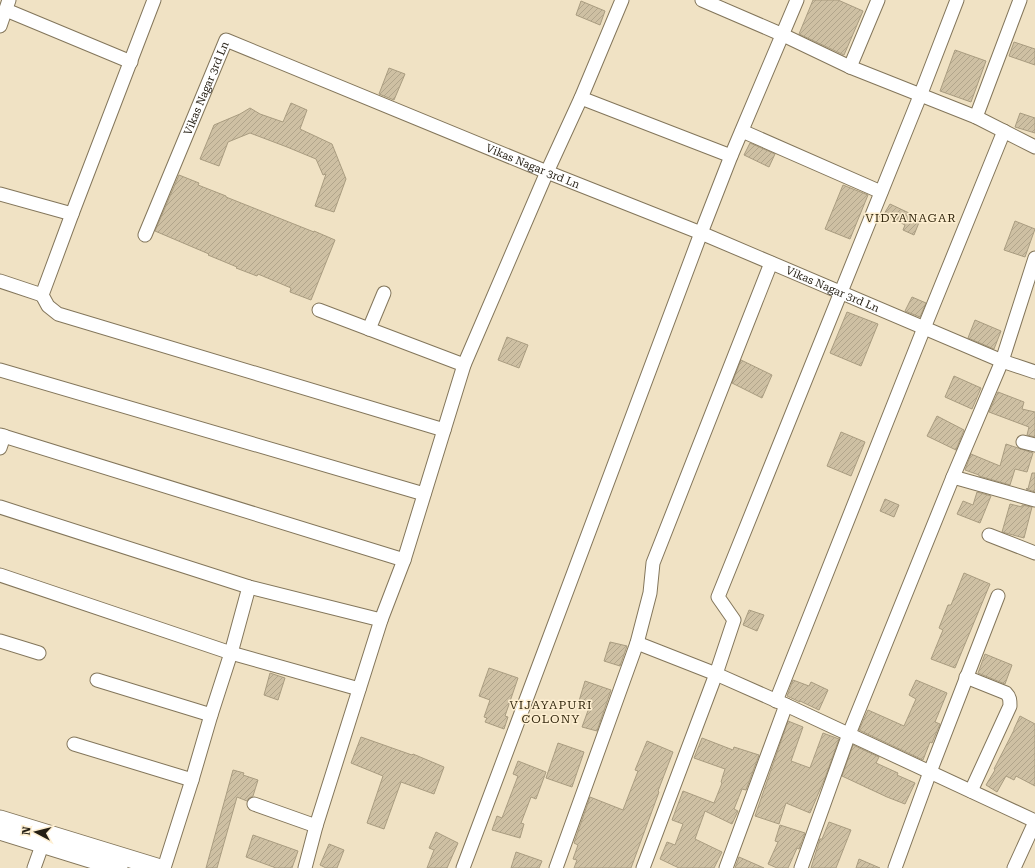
<svg xmlns="http://www.w3.org/2000/svg" width="1035" height="868" viewBox="0 0 1035 868" font-family="'Roboto Serif',serif">
<defs>
<pattern id="building-hatch" width="6" height="6" patternUnits="userSpaceOnUse"><rect width="6" height="6" fill="#cec0a3"/><path d="M-1 1l2-2M0 6l6-6M5 7l2-2" fill="none" stroke="#b1a58b"/></pattern>
</defs>
<rect width="100%" height="100%" fill="#f0e2c4"/>
<!-- building -->
<g fill="url(#building-hatch)" stroke="#a99c80">
<polygon points="813,0 838,0 863,11 844,55 799,34"/>
<polygon points="581,1 605,11 600,25 576,15"/>
<polygon points="1014,42 1035,49 1035,65 1009,56"/>
<polygon points="955,50 986,61 971,102 940,91"/>
<polygon points="389,68 405,74 394,100 379,94"/>
<polygon points="291,103 307,110 300,129 332,144 346,179 334,212 315,206 326,174 323,175 316,159 287,147 250,133 228,142 219,166 200,159 214,125 240,114 250,108 260,114 283,122"/>
<polygon points="1020,113 1035,118 1035,133 1015,127"/>
<polygon points="750,143 775,154 769,167 744,155"/>
<polygon points="179,175 199,183 198,185 226,196 226,197 314,232 314,231 335,240 311,300 290,292 291,288 258,274 257,276 236,268 237,267 208,255 209,254 155,231"/>
<polygon points="843,185 868,195 850,239 825,229"/>
<polygon points="890,204 909,213 908,215 920,220 914,235 903,230 905,225 884,214"/>
<polygon points="1015,221 1035,229 1025,257 1004,250"/>
<polygon points="912,297 926,303 920,317 905,311"/>
<polygon points="847,312 878,324 861,366 830,353"/>
<polygon points="975,320 1001,331 994,349 968,338"/>
<polygon points="507,337 528,345 519,368 498,360"/>
<polygon points="741,360 772,375 762,398 732,383"/>
<polygon points="954,376 981,388 972,409 945,397"/>
<polygon points="998,392 1024,402 1022,409 1035,412 1035,437 1027,435 1029,427 989,412"/>
<polygon points="937,416 964,430 956,450 927,436"/>
<polygon points="841,432 865,442 851,476 827,466"/>
<polygon points="1006,444 1033,453 1027,472 1015,469 1010,485 979,476 979,475 965,470 971,454 1000,466"/>
<polygon points="1032,473 1035,473 1035,492 1026,489 1027,488 1028,489"/>
<polygon points="977,492 991,496 980,523 957,514 963,501 973,505"/>
<polygon points="885,499 899,505 894,517 880,511"/>
<polygon points="1010,504 1022,507 1022,505 1032,507 1024,538 1002,532"/>
<polygon points="964,573 990,584 955,668 931,659 943,630 939,628 948,605 951,605"/>
<polygon points="749,610 764,615 757,631 743,625"/>
<polygon points="610,642 627,646 620,666 604,661"/>
<polygon points="985,654 1012,665 1005,684 978,673"/>
<polygon points="489,668 518,678 505,716 508,717 504,729 485,722 487,718 484,717 490,700 479,696"/>
<polygon points="270,673 285,678 278,700 264,695"/>
<polygon points="793,680 809,686 811,682 828,690 819,710 800,701 800,702 787,696"/>
<polygon points="916,680 947,693 935,722 940,724 932,743 930,742 923,760 859,730 868,710 904,726 916,699 909,695"/>
<polygon points="585,681 611,690 597,731 582,727 590,705 579,701"/>
<polygon points="1020,716 1035,724 1035,786 1016,776 1014,780 1006,776 997,792 986,785 995,770 994,769 1014,730 1014,729"/>
<polygon points="788,721 803,727 791,761 810,768 823,733 839,739 825,778 810,813 786,803 779,824 755,816"/>
<polygon points="361,737 412,755 413,754 444,767 434,794 401,782 384,829 367,823 383,776 351,763"/>
<polygon points="702,738 733,750 734,747 759,755 746,790 742,789 734,809 738,811 732,824 705,811 695,839 722,852 714,868 679,868 660,859 667,842 675,845 683,824 672,820 683,791 714,803 722,783 721,782 725,769 694,758"/>
<polygon points="647,741 673,752 658,791 659,792 631,868 574,868 577,860 573,859 578,845 574,843 590,797 623,810 638,771 635,770"/>
<polygon points="558,743 584,752 572,787 546,778"/>
<polygon points="853,745 879,757 876,763 898,773 897,775 915,783 905,804 887,797 842,776"/>
<polygon points="518,761 546,772 536,799 531,797 521,823 524,824 520,838 492,830 497,816 502,818 518,776 513,774"/>
<polygon points="233,770 244,773 243,775 258,780 253,796 249,798 247,801 237,797 217,868 206,868"/>
<polygon points="829,822 851,830 836,868 811,868 820,839 822,839"/>
<polygon points="780,825 805,833 799,849 797,848 788,868 777,868 768,864 778,842 775,841"/>
<polygon points="436,832 458,843 447,868 427,868 434,850 429,848"/>
<polygon points="253,835 298,851 292,868 276,868 246,857"/>
<polygon points="329,844 344,850 337,868 326,868 320,865"/>
<polygon points="516,852 542,861 539,868 511,868"/>
<polygon points="739,857 764,868 735,868"/>
<polygon points="859,859 880,868 856,868"/>
</g>
<g fill="none" stroke-linecap="round" stroke-linejoin="round">
<!-- minor casing -->
<g stroke="#83765b" stroke-width="15">
<g id="minor">
<polyline points="154,0 72,214 42,295 48,306 58,314 444,430"/>
<polyline points="702,0 783,35 850,67 976,117 1035,147"/>
<polyline points="6,10 131,62"/>
<polyline points="0,26 9,0"/>
<polyline points="850,67 878,0"/>
<polyline points="581,98 731,156"/>
<polyline points="976,117 1020,0"/>
<polyline points="742,131 881,192"/>
<polyline points="0,194 72,214"/>
<path id="s1" d="M145 235 226 40 547 172 701 233 1002 361 1035 372"/>
<polyline points="0,281 42,295"/>
<polyline points="319,310 464,365"/>
<polyline points="369,329 384,293"/>
<polyline points="0,370 424,494"/>
<polyline points="0,435 404,560"/>
<polyline points="1023,442 1035,445"/>
<polyline points="0,448 4,436"/>
<polyline points="953,477 1035,500"/>
<polyline points="0,507 249,587 381,620"/>
<polyline points="989,535 1035,553"/>
<polyline points="0,575 231,653 359,689"/>
<polyline points="0,641 39,653"/>
<polyline points="637,643 716,674 786,705 1035,821"/>
<path d="M966 677 1006 693C1010 697 1010 700 1010 706L971 791"/>
<polyline points="97,680 211,715"/>
<polyline points="776,701 924,328 1004,131"/>
<polyline points="74,744 192,780"/>
<polyline points="254,804 316,826"/>
<polyline points="34,868 45,837"/>
<polyline points="164,868 192,780 211,715 231,653 249,587"/>
<polyline points="305,868 316,826 381,620 404,560 464,365 547,172 581,98 622,0"/>
<polyline points="463,868 701,233 731,156 797,0"/>
<polyline points="556,868 637,643 650,593 653,563 771,263"/>
<polyline points="643,868 716,674 734,620 718,597 920,96 957,0"/>
<polyline points="726,868 786,705"/>
<polyline points="801,868 849,734 953,477 1002,361 1035,258"/>
<polyline points="895,868 930,772 998,596"/>
<polyline points="1014,868 1035,822"/>
</g>
</g>
<!-- major casing -->
<g stroke="#83765b" stroke-width="19">
<g id="major">
<polyline points="0,819 160,868"/>
<polyline points="0,831 119,868"/>
</g>
</g>
<!-- minor -->
<use href="#minor" stroke="#fff" stroke-width="13"/>
<!-- major -->
<use href="#major" stroke="#fff" stroke-width="17"/>
</g>
<g text-anchor="middle" dominant-baseline="central" stroke-width="3" stroke-linejoin="round" paint-order="stroke">
<!-- street labels -->
<g font-size="11" fill="#241e13" stroke="#feefd1">
<text stroke="none"><textPath href="#s1" startOffset="159">Vikas Nagar 3rd Ln</textPath></text>
<text stroke="none"><textPath href="#s1" startOffset="543">Vikas Nagar 3rd Ln</textPath></text>
<text stroke="none"><textPath href="#s1" startOffset="867">Vikas Nagar 3rd Ln</textPath></text>
</g>
<!-- neighbourhood labels -->
<g font-size="12" letter-spacing="1" fill="#352a11" stroke="#feefd1">
<text x="911" y="218">VIDYANAGAR</text>
<text x="551" y="705">VIJAYAPURI<tspan x="551" dy="14">COLONY</tspan></text>
</g>
</g>
<!-- north arrow -->
<g transform="translate(36 832) rotate(277)" stroke="#feefd1" stroke-width="3" paint-order="stroke">
<path d="M0-3L7 15L0 10L-7 15Z" fill="#241e13"/>
<text y="-6" font-size="11" font-weight="bold" text-anchor="middle" fill="#241e13">N</text>
</g>
</svg>
